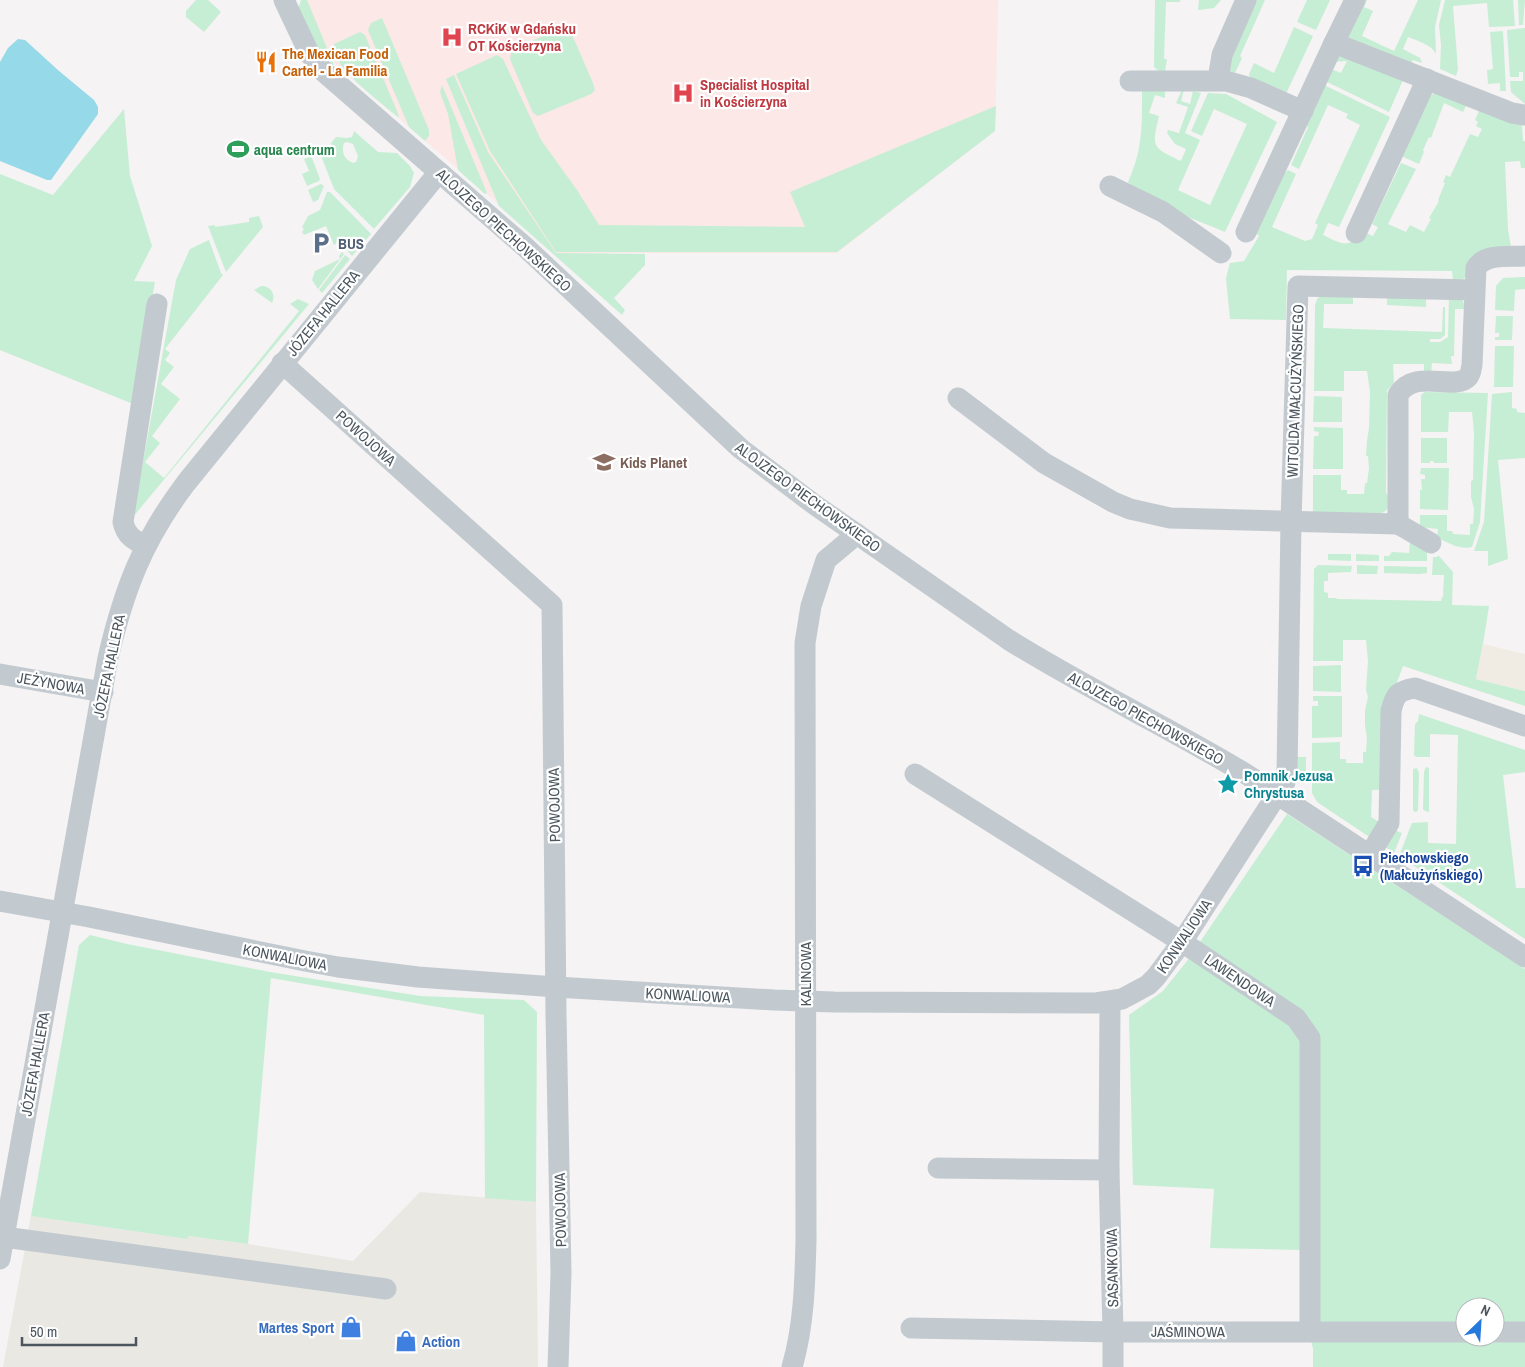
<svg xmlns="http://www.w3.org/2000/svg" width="1525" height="1367" viewBox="0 0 1525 1367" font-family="'Archivo Narrow',sans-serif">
<rect width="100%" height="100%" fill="#f5f3f3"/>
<!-- commercial -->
<polygon fill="#eae8e2" points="420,1192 536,1202 538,1367 3,1367 31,1216 187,1239 187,1236 248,1244 353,1261"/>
<!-- medical -->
<polygon fill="#fbe8e7" points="301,0 998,0 995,131 837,253 556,253 326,56"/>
<!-- green -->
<g fill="#c6eed4" fill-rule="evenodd">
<polygon points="196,0 208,0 221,12 204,32 186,17 186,11"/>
<polygon points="301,0 307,0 334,65 332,66 320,53 298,10"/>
<polygon points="1155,0 1180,0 1180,2 1166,2 1164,59 1167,59 1165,72 1159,71 1154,67"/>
<polygon points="1199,0 1221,0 1214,8 1198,10"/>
<polygon points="1252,0 1265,0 1240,56 1242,58 1235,73 1229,71 1227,57"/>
<polygon points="1307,0 1330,0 1316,30 1297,22"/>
<path d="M1361 0H1367L1364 7 1373 11 1362 36 1394 51 1418 0H1441L1435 27 1436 54C1432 45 1418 41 1408 37L1403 49 1420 58 1422 63 1413 60 1408 69 1351 44 1347 35Z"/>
<polygon points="1445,0 1513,0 1515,26 1489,27 1487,3 1453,6 1458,69 1456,76 1440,69 1441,45 1439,25"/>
<polygon points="1518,0 1525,0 1523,25 1519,25"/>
<polygon points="382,18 429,130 429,136 425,141 409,127 368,30 371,23"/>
<polygon points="1294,27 1313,36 1285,96 1251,79 1249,74 1254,63 1274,73"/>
<polygon points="1525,28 1525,104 1511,92 1510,81 1523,81 1523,72 1519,72 1519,77 1510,77 1507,30"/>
<polygon points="558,30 566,31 573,37 593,83 595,90 591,94 538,116 533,113 510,59 512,49"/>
<polygon points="1503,31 1506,91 1500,91 1500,83 1488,84 1487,70 1493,69 1490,32"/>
<path d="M360 32 365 35 399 116 398 117C382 103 329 66 334 44Z"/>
<polygon points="497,55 503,59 541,140 577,190 599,225 805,227 790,192 996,106 995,131 837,252 556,252 490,151 456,74"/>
<polygon points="1339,56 1403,80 1389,112 1323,80 1329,68 1341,73 1347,61 1331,62"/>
<polygon points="454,75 488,152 556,253 645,254 645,265 614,298 625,310 622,315 499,206 446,79"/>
<path d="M1322 84 1390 117 1339 227 1328 223 1323 235C1344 245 1346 248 1366 233L1373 236 1378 227 1372 224 1401 163 1416 169 1388 224 1406 232 1410 225 1424 232 1431 219 1429 218 1439 201 1438 200 1445 183 1443 182 1446 175 1450 177 1470 134 1478 137 1482 129 1476 126 1478 122 1475 120 1479 111 1522 125 1523 141H1525V168H1521L1520 161 1505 162 1508 229 1511 247 1463 279 1453 281 1452 271 1287 270 1286 320 1230 319 1226 278 1230 263 1244 261 1259 236 1253 231 1282 176 1288 170 1296 174 1272 227 1305 241 1312 239 1318 225 1315 223 1360 125 1346 118 1348 114 1328 105 1299 169 1291 165 1308 127 1303 124Z"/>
<polygon points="442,85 487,193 485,194 458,170 448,114 440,92"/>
<path d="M1142 90 1165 91V98L1155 95 1149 113 1159 116C1152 147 1151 147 1181 161L1186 149 1175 144 1167 133 1168 130 1179 133 1188 107 1176 103 1182 90H1184L1181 101 1190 104 1193 91 1201 93 1185 133 1200 140 1178 190 1210 205 1247 124 1214 109 1202 136 1191 131 1208 93 1226 94 1277 122 1225 232C1198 220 1146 204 1128 182 1143 149 1142 125 1142 90Z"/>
<polygon points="1434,93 1467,104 1463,112 1444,103 1431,138 1429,137 1423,150 1424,152 1419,164 1401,156 1429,97"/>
<polygon points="124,109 130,176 152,246 134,281 155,282 133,404 0,350 0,174 53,195"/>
<path d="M354 131 378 152 397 153 410 166 414 173 410 187 374 229 334 189 320 153 324 154 330 152 332 147 331 143 336 137 347 138 352 137ZM347 142 353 144 358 156 356 162 353 163C344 160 341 151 344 143Z"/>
<polygon points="310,157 312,158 320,179 319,181 307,186 302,174 309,171 304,159"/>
<polygon points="321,184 324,186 318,200 313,202 308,190"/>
<polygon points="327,192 330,192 371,234 352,256 347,250 350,245 343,239 334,245 326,226 304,235 302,232 304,229 302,227 308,216 320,210"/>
<polygon points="259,216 263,227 226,272 208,226 215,225 215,227 249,222 249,218"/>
<polygon points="209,240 221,273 223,275 165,349 170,353 165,360 174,367 161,384 180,399 152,436 160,443 145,462 164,478 299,311 290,304 298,299 309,304 133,517 176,280 190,249"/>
<polygon points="342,252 344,254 318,289 312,280 315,271 340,259 339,256"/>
<polygon points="345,255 350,259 322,293 319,290"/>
<polygon points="1525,277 1525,289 1515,290 1514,311 1495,310 1496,286 1503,278"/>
<path d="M261 286C271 286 276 294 272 303L254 290Z"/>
<path d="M1321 296H1353V304H1324L1323 328 1442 332 1443 307H1445V335L1440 339H1430V342H1440L1448 337 1449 296 1462 299 1466 309H1455L1454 356H1451L1452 364 1432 363 1431 375H1424V364H1393L1394 384 1387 390 1386 493 1391 499C1390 508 1387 511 1379 514H1313V475H1341V490H1347V494H1364L1365 483H1367L1369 468 1368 456H1366L1367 441 1369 428 1370 392 1367 371H1344V391H1314L1315 305 1317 299Z"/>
<polygon points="1387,296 1426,297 1426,307 1387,305"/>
<polygon points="1496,316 1513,316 1512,340 1495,340 1495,337 1499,337 1499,333 1495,333"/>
<polygon points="1495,346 1514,346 1513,387 1494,387"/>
<path d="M1425 392 1488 393 1480 522 1472 547C1461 550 1447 543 1437 537L1438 529 1420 527V515H1447V531H1452L1453 534 1470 535V524H1473L1474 509 1471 497V481L1473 480 1474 433 1472 412H1449L1448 432H1421V395Z"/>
<polygon points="1512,392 1512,408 1517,409 1517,412 1525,413 1525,458 1498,460 1508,559 1488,566 1488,551 1474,551 1484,522 1492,394"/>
<polygon points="1314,396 1342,397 1342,422 1313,422"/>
<polygon points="1314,427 1343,428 1343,469 1313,469 1314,436 1318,436 1319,432 1314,431"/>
<polygon points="1421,438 1447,438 1447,463 1434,463 1433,461 1430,461 1430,463 1421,463"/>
<polygon points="1421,468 1449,468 1448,510 1420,509 1420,490 1422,490 1421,479 1425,479 1425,475 1420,474"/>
<polygon points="1410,540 1427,550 1427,561 1384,561 1384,556 1389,556 1392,552 1409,553"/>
<polygon points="1328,554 1351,554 1351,561 1328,560"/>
<polygon points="1356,554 1379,555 1379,561 1356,561"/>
<polygon points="1438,555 1453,572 1452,605 1489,606 1483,644 1476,679 1525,691 1525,706 1403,666 1396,685 1383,790 1372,790 1371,817 1381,823 1371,838 1317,802 1312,793 1312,743 1340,742 1340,759 1346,759 1346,763 1363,763 1363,752 1366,752 1367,738 1365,725 1365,710 1368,697 1366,690 1368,661 1366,640 1343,640 1343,661 1313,661 1314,569 1318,565 1352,566 1351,572 1328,573 1328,581 1324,581 1324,592 1328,593 1328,598 1336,598 1337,599 1441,601 1442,597 1443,597 1444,575 1432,575 1433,557 1437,557"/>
<polygon points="1357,565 1378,566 1377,574 1357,574"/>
<polygon points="1384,566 1427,567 1427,573 1420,574 1384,573"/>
<polygon points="1341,665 1341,692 1313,691 1313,666"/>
<polygon points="1313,696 1342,696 1342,737 1312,738 1312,706 1318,706 1318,701 1313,701"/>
<polygon points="1419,714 1525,750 1525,772 1503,775 1516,888 1525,888 1525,939 1399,856 1412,823 1428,822 1428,843 1456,844 1458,735 1430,734 1430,757 1416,757 1414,755 1415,724 1418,721"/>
<polygon points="1294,757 1306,757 1306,774 1303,777 1294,774"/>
<polygon points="1426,767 1429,768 1429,812 1425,811 1423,809 1424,772"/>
<polygon points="1417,768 1419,773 1418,811 1415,812 1413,810 1413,769"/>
<path d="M1287 814 1525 969V1367H1313V1349L1302 1303V1250L1210 1248 1214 1189 1133 1185 1129 1015 1163 991 1187 961ZM1465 1307H1495V1337H1465Z"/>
<polygon points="1392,829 1402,833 1394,853 1384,846"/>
<polygon points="90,935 127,944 270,972 420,996 524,1000 537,1012 536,1202 485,1198 484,1015 271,978 248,1244 188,1236 187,1239 31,1216 79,945"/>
</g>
<!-- sand -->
<polygon fill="#f1ece3" points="1483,644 1525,654 1525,691 1476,679"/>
<!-- water -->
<polygon fill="#96d9e8" points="18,39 25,40 59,71 94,100 98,107 98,114 51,180 47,180 0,161 0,62 8,48"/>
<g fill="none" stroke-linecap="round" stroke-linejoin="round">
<!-- minor -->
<g stroke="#c2cad0" stroke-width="21">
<path d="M284 0 309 53 324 72 524 246 741 449 815 505 1009 640C1086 688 1168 727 1246 774L1525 957"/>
<polyline points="1355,0 1334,43 1512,113 1525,115"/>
<polyline points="1218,80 1222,55 1246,0"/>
<polyline points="1130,81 1226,81 1251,88 1303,111"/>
<polyline points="1110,186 1163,212 1221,253"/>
<polyline points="1246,232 1334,43"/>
<polyline points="1356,233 1427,79"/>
<polyline points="282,363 552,605 556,1014 561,1273 558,1367"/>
<path d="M958 398 1044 463 1113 502 1130 509 1170 518 1398 524V395C1415 367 1454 392 1468 377 1471 374 1471 369 1472 365L1476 268C1485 253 1509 257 1525 256"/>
<polyline points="1398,524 1431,543"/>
<path d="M146 546C134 540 126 536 123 522L157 304"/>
<polyline points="0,674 103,692"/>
<polyline points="915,774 1182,942 1296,1018 1310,1038 1310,1331"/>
<path d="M1369 856 1389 823 1391 711C1395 694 1398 691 1415 688L1525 726"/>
<polyline points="0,901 89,917 305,961 338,967 418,977 556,987 774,1000 834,1002 1096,1003 1122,999 1148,985 1156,977 1182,942 1285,782 1287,772 1291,522 1298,286 1474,290"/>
<polyline points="1110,1002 1109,1170 1113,1332 1113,1367"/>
<polyline points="938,1168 1109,1170"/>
<polyline points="4,1237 386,1289"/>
<path d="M0 1259 108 658C124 589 143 540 186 483L439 172"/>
<polyline points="911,1328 1113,1332 1465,1332"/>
<polyline points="1495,1332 1525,1332"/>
<path d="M792 1367C804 1326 805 1282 806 1240L805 643 811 606 826 560 857 534"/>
</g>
</g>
<!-- icons -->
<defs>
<g id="hospital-bare" transform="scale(1.725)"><path d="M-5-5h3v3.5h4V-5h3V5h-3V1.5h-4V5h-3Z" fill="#e0444e" stroke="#fff" stroke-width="2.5" paint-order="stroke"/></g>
<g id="restaurant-bare" transform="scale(1.725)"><path d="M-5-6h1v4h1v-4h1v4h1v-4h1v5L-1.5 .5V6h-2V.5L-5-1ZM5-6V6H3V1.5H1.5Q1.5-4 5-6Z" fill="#e8710a" stroke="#fff" stroke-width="2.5" paint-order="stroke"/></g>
<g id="stadium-bare" transform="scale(1.725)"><path d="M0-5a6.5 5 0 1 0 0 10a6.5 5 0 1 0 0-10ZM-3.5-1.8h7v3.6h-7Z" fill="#2e9e5b" stroke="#fff" stroke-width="2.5" paint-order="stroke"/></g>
<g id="parking-bare" transform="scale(1.725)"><path d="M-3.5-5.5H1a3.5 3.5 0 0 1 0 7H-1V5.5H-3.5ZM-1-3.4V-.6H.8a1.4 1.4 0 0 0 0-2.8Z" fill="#5c6f8a" stroke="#fff" stroke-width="2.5" paint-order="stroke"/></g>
<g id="school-bare" transform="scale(1.725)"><path d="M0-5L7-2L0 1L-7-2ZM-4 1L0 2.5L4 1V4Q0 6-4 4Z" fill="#8d6e63" stroke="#fff" stroke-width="2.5" paint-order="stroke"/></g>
<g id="sight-bare" transform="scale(1.725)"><path d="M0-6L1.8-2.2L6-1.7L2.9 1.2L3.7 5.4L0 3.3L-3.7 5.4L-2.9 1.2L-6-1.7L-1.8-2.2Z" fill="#0f9aa8" stroke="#fff" stroke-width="2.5" paint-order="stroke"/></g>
<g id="bus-bare" transform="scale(1.725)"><path d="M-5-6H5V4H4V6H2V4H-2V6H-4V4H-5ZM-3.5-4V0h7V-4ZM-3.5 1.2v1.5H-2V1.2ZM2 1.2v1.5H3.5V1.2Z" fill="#1a4fb4" stroke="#fff" stroke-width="2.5" paint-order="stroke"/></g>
<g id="shop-bare" transform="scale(1.725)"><path d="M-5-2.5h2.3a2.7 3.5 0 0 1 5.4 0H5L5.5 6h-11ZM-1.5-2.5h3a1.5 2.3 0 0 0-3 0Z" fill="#3f7fe0" stroke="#fff" stroke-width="2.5" paint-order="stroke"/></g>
</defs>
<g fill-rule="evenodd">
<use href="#hospital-bare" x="452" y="37"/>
<use href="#restaurant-bare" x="266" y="62"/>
<use href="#hospital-bare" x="683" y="93"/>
<use href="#stadium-bare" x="238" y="149"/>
<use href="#parking-bare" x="321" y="243"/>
<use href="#school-bare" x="604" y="462"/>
<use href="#sight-bare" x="1228" y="784"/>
<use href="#bus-bare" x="1363" y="866"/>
<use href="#shop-bare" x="351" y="1327"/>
<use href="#shop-bare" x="406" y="1341"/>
</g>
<g text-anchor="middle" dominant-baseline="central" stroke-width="4.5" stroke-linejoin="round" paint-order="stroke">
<!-- health labels -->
<g font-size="15" font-weight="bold" fill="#be3a42" stroke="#fff" text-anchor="start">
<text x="468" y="28">RCKiK w Gdańsku<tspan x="468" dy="17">OT Kościerzyna</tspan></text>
<text x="700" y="84">Specialist Hospital<tspan x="700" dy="17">in Kościerzyna</tspan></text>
</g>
<!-- food labels -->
<g font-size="15" font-weight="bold" fill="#c56008" stroke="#fff" text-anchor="start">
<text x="282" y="53">The Mexican Food<tspan x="282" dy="17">Cartel - La Familia</tspan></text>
</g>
<!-- leisure labels -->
<g font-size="15" font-weight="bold" fill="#27864d" stroke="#fff" text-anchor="start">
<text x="254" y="149">aqua centrum</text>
</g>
<!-- street labels -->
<g font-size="15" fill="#4b565f" stroke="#fff">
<text transform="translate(504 230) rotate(42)">ALOJZEGO PIECHOWSKIEGO</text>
<text transform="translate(323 313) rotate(-51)">JÓZEFA HALLERA</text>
<text transform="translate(1295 391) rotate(-88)">WITOLDA MAŁCUŻYŃSKIEGO</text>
<text transform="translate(366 438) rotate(42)">POWOJOWA</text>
<text transform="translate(808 497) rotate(36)">ALOJZEGO PIECHOWSKIEGO</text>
<text transform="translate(109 666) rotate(-78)">JÓZEFA HALLERA</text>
<text transform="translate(51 683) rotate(10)">JEŻYNOWA</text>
<text transform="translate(1146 718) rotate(29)">ALOJZEGO PIECHOWSKIEGO</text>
<text transform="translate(554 805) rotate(-91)">POWOJOWA</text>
<text transform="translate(1184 936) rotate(-56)">KONWALIOWA</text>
<text transform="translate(285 957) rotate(11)">KONWALIOWA</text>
<text transform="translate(805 974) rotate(-90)">KALINOWA</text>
<text transform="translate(1240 980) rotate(34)">LAWENDOWA</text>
<text transform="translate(688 995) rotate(3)">KONWALIOWA</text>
<text transform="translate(35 1064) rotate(-80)">JÓZEFA HALLERA</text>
<text transform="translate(560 1210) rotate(-91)">POWOJOWA</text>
<text transform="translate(1112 1268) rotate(-91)">SASANKOWA</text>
<text x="1188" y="1331">JAŚMINOWA</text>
</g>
<!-- service labels -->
<g font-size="15" font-weight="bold" fill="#4e5e75" stroke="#fff" text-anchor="start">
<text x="338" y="243">BUS</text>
</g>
<!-- education labels -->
<g font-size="15" font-weight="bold" fill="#785e54" stroke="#fff" text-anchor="start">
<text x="620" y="462">Kids Planet</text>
</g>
<!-- culture labels -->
<g font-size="15" font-weight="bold" fill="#0d838f" stroke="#fff" text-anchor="start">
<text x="1244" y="775">Pomnik Jezusa<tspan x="1244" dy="17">Chrystusa</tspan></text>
</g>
<!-- transit labels -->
<g font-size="15" font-weight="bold" fill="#164399" stroke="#fff" text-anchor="start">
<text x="1380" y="857">Piechowskiego<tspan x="1380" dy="17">(Małcużyńskiego)</tspan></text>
</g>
<!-- shop labels -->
<g font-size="15" font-weight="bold" fill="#366cbe" stroke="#fff" text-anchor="end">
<text x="334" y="1327">Martes Sport</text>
<text x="422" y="1341" text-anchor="start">Action</text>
</g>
</g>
<!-- north arrow -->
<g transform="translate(1480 1322) rotate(25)"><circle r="24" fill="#ffffff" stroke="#b7bbbf"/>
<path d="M0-4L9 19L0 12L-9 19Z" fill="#277adb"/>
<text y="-8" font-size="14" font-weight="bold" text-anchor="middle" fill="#4b565f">N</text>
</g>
<!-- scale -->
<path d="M22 1337v8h114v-8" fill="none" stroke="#4b565f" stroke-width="2.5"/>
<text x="30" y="1337" font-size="15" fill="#4b565f" stroke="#ffffff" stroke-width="4" paint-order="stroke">50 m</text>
</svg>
